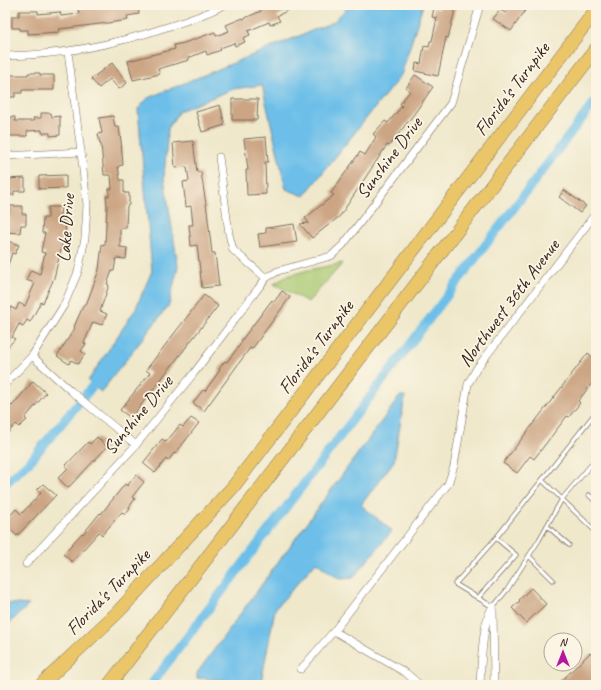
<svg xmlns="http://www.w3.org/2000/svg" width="601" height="690" viewBox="0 0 601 690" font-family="Caveat,sans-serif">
<rect width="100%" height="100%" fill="#fcf5e5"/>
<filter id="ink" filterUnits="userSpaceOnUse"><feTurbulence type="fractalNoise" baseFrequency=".025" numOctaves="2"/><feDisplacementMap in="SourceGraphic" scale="8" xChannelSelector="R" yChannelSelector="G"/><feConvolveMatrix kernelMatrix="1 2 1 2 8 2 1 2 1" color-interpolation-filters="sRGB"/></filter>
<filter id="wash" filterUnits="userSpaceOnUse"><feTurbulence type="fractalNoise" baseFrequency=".012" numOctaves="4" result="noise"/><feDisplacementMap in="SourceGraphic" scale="16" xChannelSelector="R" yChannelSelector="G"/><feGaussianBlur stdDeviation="0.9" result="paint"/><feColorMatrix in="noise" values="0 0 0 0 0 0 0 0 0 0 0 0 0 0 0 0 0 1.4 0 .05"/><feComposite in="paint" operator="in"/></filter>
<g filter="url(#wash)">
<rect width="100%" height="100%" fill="#efe8cb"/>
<!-- green -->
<polygon fill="#a8c972" stroke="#727a48" points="343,263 308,302 274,284 287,276 308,270"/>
<!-- water -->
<g fill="#6dbfe9" stroke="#547484">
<polygon points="350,5 423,5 401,75 304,196 286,189 262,85 233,89 179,111 168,128 164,177 178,266 169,305 101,392 88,381 135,310 152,271 138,109 148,98 333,22"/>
<polygon points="400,396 405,396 394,461 361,505 392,531 353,578 339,579 316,562 275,609 261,683 197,678 197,673"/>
<polygon points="5,603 29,605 5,627"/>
</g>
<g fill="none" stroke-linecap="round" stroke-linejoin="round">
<!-- canal -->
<g stroke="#6dbfe9" stroke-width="9">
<polyline points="5,484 31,460 101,376"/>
<polyline points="153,682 596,100"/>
</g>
</g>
<g id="blocks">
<!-- building -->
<g fill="#cca584">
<polygon points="86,5 96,5 97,7 112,5 138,5 139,14 127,16 128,20 108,23 59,29 60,32 28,34 28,30 20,30 20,28 12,28 12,16 19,16 19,11 38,11 38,14 60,12 61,16 79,14 78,9 86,8"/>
<polygon points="266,5 298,5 277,16 280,21 270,25 269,22 248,31 250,35 243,38 245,42 235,46 234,43 220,48 221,50 207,55 206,51 188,58 189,60 158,69 160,74 133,80 128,61 167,51 175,49 174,45 184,43 215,32 216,36 229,31 226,25 243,18 243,19 261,11 260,8"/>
<polygon points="440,5 456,6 448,38 446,37 438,76 415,71 416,63 421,64 424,46 429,47 430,41 432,41 437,18 432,17 434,8 439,9"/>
<polygon points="511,5 529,5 511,31 493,19 500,10 506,13"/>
<polygon points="112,63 127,83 119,89 110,79 99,88 91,79"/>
<polygon points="28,73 40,73 40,75 54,75 54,90 22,90 22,93 15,93 15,97 5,97 5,75 28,75"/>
<polygon points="415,75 433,87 414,114 389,146 387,145 340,216 312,238 300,224 309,223 305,218 334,195 331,193 360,152 365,155 376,137 373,134 385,121 388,123 402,106 400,104 410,91 406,88"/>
<polygon points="232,99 258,99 257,120 232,120"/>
<polygon points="220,105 225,125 202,132 196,112"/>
<polygon points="41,113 51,113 52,117 60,116 60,135 50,136 50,133 42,133 42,130 27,131 27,136 5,136 5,117 15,117 15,121 34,121 33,118 41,118"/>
<polygon points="113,116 115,127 119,127 121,141 123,165 118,166 120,180 124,180 124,193 129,193 129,205 127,206 126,228 120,228 120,247 127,248 126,259 116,258 114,271 112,271 107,284 109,285 100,311 107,314 102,325 93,322 84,343 86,344 81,351 85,354 78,364 71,360 69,364 57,356 75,328 74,327 84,304 86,305 99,270 102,244 105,245 107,206 106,196 109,196 109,189 112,189 111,175 104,175 101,144 100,144 98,134 102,133 99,118"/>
<polygon points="266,137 268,162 265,162 266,194 247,195 246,170 248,170 244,139"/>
<polygon points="193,141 197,172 201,172 207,211 212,253 215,253 219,286 202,288 197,245 191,246 189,225 193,225 191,206 186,207 183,182 189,181 187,167 175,168 173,143"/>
<polygon points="66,175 66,188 39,189 39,176"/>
<polygon points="25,178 25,191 14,191 14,195 6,195 5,179"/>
<polygon points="564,190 586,206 580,213 559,197"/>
<polygon points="10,206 22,206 22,214 26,214 26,225 21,225 20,233 5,232 5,214 9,214"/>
<polygon points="48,207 61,207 60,215 63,216 63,223 66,223 65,233 54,278 43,303 41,302 30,322 27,320 23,326 19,324 12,337 15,339 5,350 5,318 11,307 16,310 19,303 25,306 35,283 26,280 31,270 40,274 45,253 41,252 45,233 42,233 43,218 48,218"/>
<polygon points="294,224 297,242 260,247 258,234 266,233 266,228"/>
<polygon points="5,240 19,245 15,254 12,253 6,271"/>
<polygon points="282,291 290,297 252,349 250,348 204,411 193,403 203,390 205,391 220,370 219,369 225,361 227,362 242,342 241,341 272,300 274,302"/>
<polygon points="204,295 218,306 131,418 120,410 150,373 146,370"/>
<polygon points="588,353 596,360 596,378 578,401 580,403 569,417 567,416 534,459 530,456 517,473 503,463"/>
<polygon points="33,381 46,393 25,418 27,420 19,427 16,424 5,436 5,412 11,405 12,406"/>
<polygon points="191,418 199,423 175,454 174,453 168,461 166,459 155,473 143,463 162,439 166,442 180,425 183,427"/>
<polygon points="97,437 107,447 68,488 58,478 68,468 65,466 88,442 90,444"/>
<polygon points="136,475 144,482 132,497 135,499 129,507 130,509 125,515 122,512 102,535 99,532 72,562 63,554 82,533 83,534 100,513 101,514 125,484 127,486"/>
<polygon points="43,484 56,495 17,536 5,525 5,521 16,509 21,514 41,493 37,490"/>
<polygon points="531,588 546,604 526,623 512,608 520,601 519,600"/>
<polygon points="590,653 596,659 596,685 557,685"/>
</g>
</g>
</g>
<g filter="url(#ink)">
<use href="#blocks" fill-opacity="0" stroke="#7a6c5b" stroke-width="1"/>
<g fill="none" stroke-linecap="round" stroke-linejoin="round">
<!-- service casing -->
<g stroke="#7a6c5b" stroke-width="5">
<g id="service">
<polyline points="596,412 496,538 455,584 493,607 507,590 539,540 562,499 596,459"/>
<polyline points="542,480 593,529 596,527"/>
<polyline points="589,495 596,502"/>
<polyline points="547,526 569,545"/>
<polyline points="529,556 553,580"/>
<polyline points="478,598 516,555 496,538"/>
</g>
</g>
<!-- minor casing -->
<g stroke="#7a6c5b" stroke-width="8">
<g id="minor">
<path d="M5 56C61 55 114 45 167 27 187 21 205 15 224 5"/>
<polyline points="5,156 81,152"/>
<polyline points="219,157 229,234 233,250 266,278"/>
<polyline points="32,356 71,391 136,445"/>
<polyline points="5,384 32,356 64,305 78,272 85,238 87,205 81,152 68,52"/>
<polyline points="26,564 136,445 194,373 266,278 278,271 331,256 343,245 451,103 480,5"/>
<polyline points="493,607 494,685"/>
<polyline points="301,669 334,631"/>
<polyline points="420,685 406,673 334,631 448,484 454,466 468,384 477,368 596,213"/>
<path d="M480 685C481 669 482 618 493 607"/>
</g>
</g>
<!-- motorway casing -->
<g stroke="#7a6c5b" stroke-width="14">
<g id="motorway">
<polyline points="41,685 118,612 233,487 596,10"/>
<polyline points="109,685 256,494 596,49"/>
</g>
</g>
<!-- service -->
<use href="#service" stroke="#fff" stroke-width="3.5"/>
<!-- minor -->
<use href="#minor" stroke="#fff" stroke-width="7"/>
<!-- motorway -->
<use href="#motorway" stroke="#ebc669" stroke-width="13"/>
</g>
</g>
<g text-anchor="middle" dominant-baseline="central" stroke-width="3.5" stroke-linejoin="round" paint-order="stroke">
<!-- street labels -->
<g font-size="19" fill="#3b2a1e" stroke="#fcf5e5">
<text transform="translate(512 89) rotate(-53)">Florida's Turnpike</text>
<text transform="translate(389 158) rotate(-53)">Sunshine Drive</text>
<text transform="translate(66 228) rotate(-86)">Lake Drive</text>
<text transform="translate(509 303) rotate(-53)">Northwest 36th Avenue</text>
<text transform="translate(316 347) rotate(-53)">Florida's Turnpike</text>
<text transform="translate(138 415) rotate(-50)">Sunshine Drive</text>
<text transform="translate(108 592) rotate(-46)">Florida's Turnpike</text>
</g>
</g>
<!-- margin -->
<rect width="601" height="690" fill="none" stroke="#fcf5e5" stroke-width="20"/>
<!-- north arrow -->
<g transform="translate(563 652)"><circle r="19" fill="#fcf5e5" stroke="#afa495"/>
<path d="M0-3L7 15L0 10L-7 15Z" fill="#b5179e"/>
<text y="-6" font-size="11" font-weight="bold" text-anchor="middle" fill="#3b2a1e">N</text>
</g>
</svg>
